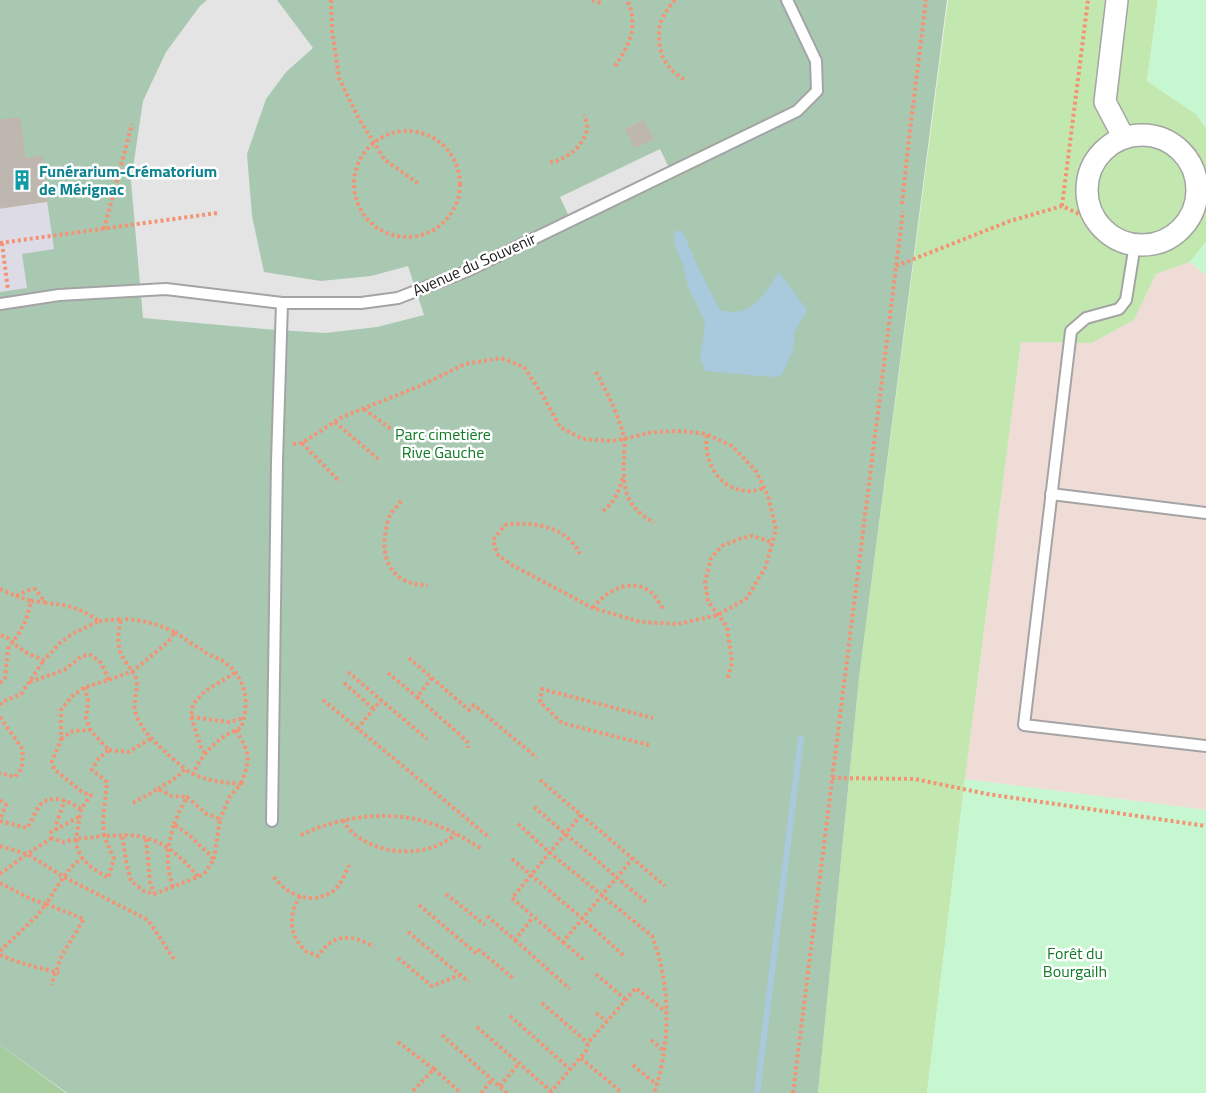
<svg xmlns="http://www.w3.org/2000/svg" width="1206" height="1093" viewBox="0 0 1206 1093" font-family="'Titillium Web',sans-serif">
<rect width="100%" height="100%" fill="#f0eee7"/>
<!-- commercial -->
<polygon fill="#f0dcd7" points="1190,262 1206,275 1206,810 965,779 1021,342 1092,343 1134,320 1156,274"/>
<!-- grass -->
<polygon fill="#c3e8af" points="948,0 1158,0 1147,81 1196,114 1206,128 1206,242 1190,262 1156,274 1134,320 1092,343 1021,342 965,779 927,1093 818,1093 859,678"/>
<!-- forest -->
<polygon fill="#a5cd9d" points="0,1045 66,1093 67,1093 0,1093"/>
<!-- cemetery -->
<polygon fill="#a9c8b2" points="0,0 947,0 859,678 818,1093 67,1093 0,1045"/>
<!-- park -->
<g fill="#c7f7d1">
<polygon points="1158,0 1206,0 1206,128 1196,114 1147,81"/>
<polygon points="1206,242 1206,275 1190,262"/>
<polygon points="965,779 1206,810 1206,1093 927,1093"/>
</g>
<!-- parking -->
<g fill="#e4e4e4">
<polygon points="207,0 277,0 313,48 286,72 266,99 247,154 252,216 264,272 321,281 371,276 408,266 424,315 377,327 325,333 264,329 143,318 131,181 143,101 166,52 200,6"/>
<polygon points="660,149 674,178 573,225 560,197"/>
</g>
<!-- plaza -->
<polygon fill="#dddbe6" points="47,201 54,249 22,254 27,288 0,292 0,208"/>
<!-- water -->
<path fill="#a9c9dc" d="M676 231H681L685 237 698 267 720 310C752 319 763 295 779 272L807 310 794 333V348L782 375 774 377 705 371 700 357 705 328 704 320 688 286 683 265 675 246 674 235Z"/>
<g fill="none" stroke-linecap="round" stroke-linejoin="round">
<!-- stream -->
<polyline stroke="#a9c9dc" stroke-width="6" points="757,1093 801,738"/>
</g>
<!-- building -->
<g fill="#bdb7b0" stroke="#c1b7aa" stroke-width="1.5">
<polygon points="20,118 25,159 42,156 47,201 0,208 0,120"/>
<polygon points="644,121 653,139 635,147 626,129"/>
</g>
<g fill="none" stroke-linecap="round" stroke-linejoin="round">
<!-- lane casing -->
<g stroke="#a4a4a4" stroke-width="14">
<g id="lane">
<polyline points="1135,244 1126,300 1119,309 1086,318 1071,331 1024,725 1206,746"/>
<polyline points="0,304 59,295 166,289 282,303 361,303 398,298 467,271 797,111 817,91 816,61 787,0"/>
<polyline points="1051,494 1206,513"/>
<polyline points="272,821 277,461 282,303"/>
</g>
</g>
<!-- street casing -->
<g stroke="#a4a4a4" stroke-width="24">
<g id="street">
<polyline points="1117,0 1105,102 1124,138"/>
<circle cx="1142" cy="190" r="55"/>
</g>
</g>
<!-- path -->
<g stroke="#f49374" stroke-width="4" stroke-dasharray="3 3" stroke-linecap="butt">
<polyline points="331,0 332,30 339,78 359,119 385,160 419,184"/>
<polyline points="592,0 601,3"/>
<path d="M675 0C669 7 662 16 660 25 658 34 659 51 664 59 668 68 677 75 685 80"/>
<path d="M615 66C630 44 639 25 627 0"/>
<circle cx="407" cy="184" r="53"/>
<path d="M550 162C566 161 588 143 587 125 587 122 585 118 584 115"/>
<polyline points="902,204 910,130 926,0"/>
<polyline points="1062,206 1088,0"/>
<polyline points="104,229 132,124"/>
<polyline points="0,243 217,213"/>
<polyline points="2,243 8,290"/>
<polyline points="896,266 1010,221 1062,206 1097,222"/>
<path d="M596 372C607 393 618 413 624 437 625 444 624 453 624 460 623 492 626 506 654 523"/>
<polyline points="364,409 391,429"/>
<polyline points="335,422 378,459"/>
<path d="M707 435C702 469 729 501 764 488"/>
<polyline points="302,443 340,482"/>
<path d="M293 444 302 443 342 417 420 386 465 364 501 358 524 367 542 394 560 427 583 439 611 441 624 439 653 432 682 431 706 434 732 446 756 471 768 496 776 529 766 566 747 598 718 615 678 624 641 622 593 608 510 564 497 554 493 540 505 525C534 521 566 526 580 554"/>
<path d="M401 501C398 505 394 509 391 513 388 519 386 528 385 536 381 565 398 586 428 585"/>
<path d="M603 511C615 501 618 493 623 478"/>
<path d="M0 589 16 596 29 590 35 589 46 603C68 605 80 608 99 621L74 633 61 642 44 660C36 657 28 654 21 649 13 644 10 637 0 635"/>
<polyline points="16,596 31,601"/>
<path d="M593 608C605 592 628 578 648 590 655 595 659 602 663 609"/>
<path d="M99 621 121 619C118 632 116 647 124 659 128 666 133 671 136 678 139 689 133 699 135 710 139 732 169 755 185 769"/>
<path d="M175 632C184 638 193 645 202 650 208 655 216 657 223 661 247 678 250 702 241 728 218 737 203 752 193 774"/>
<polyline points="409,658 469,710 474,705 537,758"/>
<polyline points="348,672 427,739"/>
<polyline points="235,673 205,691 193,704 191,717 229,722 244,718"/>
<polyline points="388,673 417,697"/>
<polyline points="432,678 417,697 467,741 468,748"/>
<polyline points="728,678 732,662 727,627 708,601 705,582 711,558 722,546 739,539 752,536 766,540 772,543"/>
<path d="M109 680 133 671 168 642 175 632C157 624 140 619 121 619"/>
<polyline points="30,682 64,670 82,656 91,655 101,663 109,680 85,687 71,697 61,710 61,739 52,762 54,769 82,792 91,795 81,809 76,839 63,842 52,838 51,832 79,817"/>
<polyline points="0,683 5,678 8,649 19,633 26,620 31,601 45,602"/>
<polyline points="344,683 374,709"/>
<polyline points="85,687 88,701 86,718 90,730"/>
<polyline points="323,700 490,838"/>
<polyline points="0,705 2,702 21,694 44,660"/>
<polyline points="0,717 23,750 22,768 15,777 0,773"/>
<polyline points="191,717 201,747 205,754"/>
<polyline points="357,729 381,700"/>
<path d="M236 730C250 754 251 757 241 784"/>
<path d="M61 739 73 731 90 730 109 750 98 759 92 770 107 782 103 820 104 836C112 836 120 835 128 835 158 836 180 854 198 877L154 894 144 891 131 881 127 866 122 835"/>
<polyline points="649,745 562,723 540,702 542,689 653,718"/>
<polyline points="109,750 128,752 152,738"/>
<polyline points="832,778 915,779 987,794 1206,826"/>
<polyline points="540,780 665,886"/>
<path d="M158 789 177 777 185 769C203 781 220 782 241 784L230 796 220 819"/>
<polyline points="0,800 6,805 0,819"/>
<polyline points="133,803 158,789 172,796 187,797"/>
<polyline points="534,807 647,903"/>
<polyline points="581,815 512,898 563,942 633,858"/>
<path d="M343 820C345 824 348 828 351 831 378 857 429 858 456 834"/>
<path d="M0 821 27 828 29 825C33 819 36 809 41 804 53 793 70 802 81 809"/>
<polyline points="174,824 178,814 187,797 207,814 220,819 214,859"/>
<path d="M518 824 549 852 652 936C671 984 671 1044 654 1093"/>
<polyline points="56,830 56,824 65,800"/>
<path d="M301 835C343 815 396 808 441 827 455 832 468 841 482 849"/>
<polyline points="146,839 150,882 154,893"/>
<polyline points="0,846 27,854 64,877 148,920 174,959"/>
<polyline points="512,859 583,919 624,956"/>
<polyline points="0,874 27,854 52,838"/>
<path d="M274 877C286 894 310 905 330 893 340 888 345 874 349 865"/>
<path d="M0 883 31 899 46 904C57 888 66 869 82 858L77 847 76 839 104 836 114 859 108 878 91 867 82 858"/>
<path d="M173 887C165 862 167 849 174 824L190 836 214 859 204 874 198 877"/>
<polyline points="446,894 485,925"/>
<path d="M300 896C291 911 288 927 298 942 300 944 303 949 304 950 308 953 314 954 318 956 333 933 352 934 374 947"/>
<polyline points="419,905 477,954"/>
<polyline points="487,916 515,940 533,917"/>
<polyline points="408,932 469,982"/>
<polyline points="515,940 570,989"/>
<polyline points="563,942 585,961"/>
<polyline points="478,949 513,978"/>
<polyline points="0,951 37,916 46,904 84,919 62,955 51,985"/>
<polyline points="0,955 21,963 59,973"/>
<polyline points="398,958 432,986 460,975"/>
<polyline points="596,974 626,1000"/>
<polyline points="542,1003 588,1043"/>
<polyline points="596,1013 607,1021"/>
<polyline points="510,1016 570,1069"/>
<polyline points="477,1027 551,1091"/>
<polyline points="442,1035 507,1093"/>
<polyline points="651,1040 664,1051"/>
<polyline points="398,1042 434,1069 414,1090 417,1093"/>
<polyline points="581,1058 622,1093"/>
<polyline points="633,1065 657,1085"/>
<polyline points="434,1069 461,1093"/>
<polyline points="500,1086 519,1063"/>
<polyline points="481,1093 492,1080"/>
<polyline points="550,1093 586,1051 588,1043 636,988 666,1012"/>
<polyline points="793,1093 903,211"/>
</g>
<!-- lane -->
<use href="#lane" stroke="#fff" stroke-width="10"/>
<!-- street -->
<use href="#street" stroke="#fff" stroke-width="21"/>
</g>
<!-- icons -->
<defs>
<g id="building-bare" transform="scale(1.62)"><path d="M-4-6H4V6H1V3H-1V6H-4ZM-2.5-4.3h1.7v1.8h-1.7ZM.8-4.3h1.7v1.8H.8ZM-2.5-1h1.7V.8h-1.7ZM.8-1h1.7V.8H.8Z" fill="#0f9aa8" stroke="#fff" stroke-width="2.5" paint-order="stroke"/></g>
</defs>
<g fill-rule="evenodd">
<use href="#building-bare" x="22" y="180"/>
</g>
<g text-anchor="middle" dominant-baseline="central" stroke-width="5" stroke-linejoin="round" paint-order="stroke">
<!-- culture labels -->
<g font-size="16" font-weight="bold" fill="#0d838f" stroke="#fff" text-anchor="start">
<text x="39" y="171">Funérarium-Crématorium<tspan x="39" dy="18">de Mérignac</tspan></text>
</g>
<!-- street labels -->
<g font-size="16" fill="#202020" stroke="#fff">
<text transform="translate(474 264) rotate(-24)">Avenue du Souvenir</text>
</g>
<!-- park labels -->
<g font-size="16" fill="#117b28" stroke="#fff">
<text x="443" y="434">Parc cimetière<tspan x="443" dy="18">Rive Gauche</tspan></text>
<text x="1075" y="953">Forêt du<tspan x="1075" dy="18">Bourgailh</tspan></text>
</g>
</g>
</svg>
